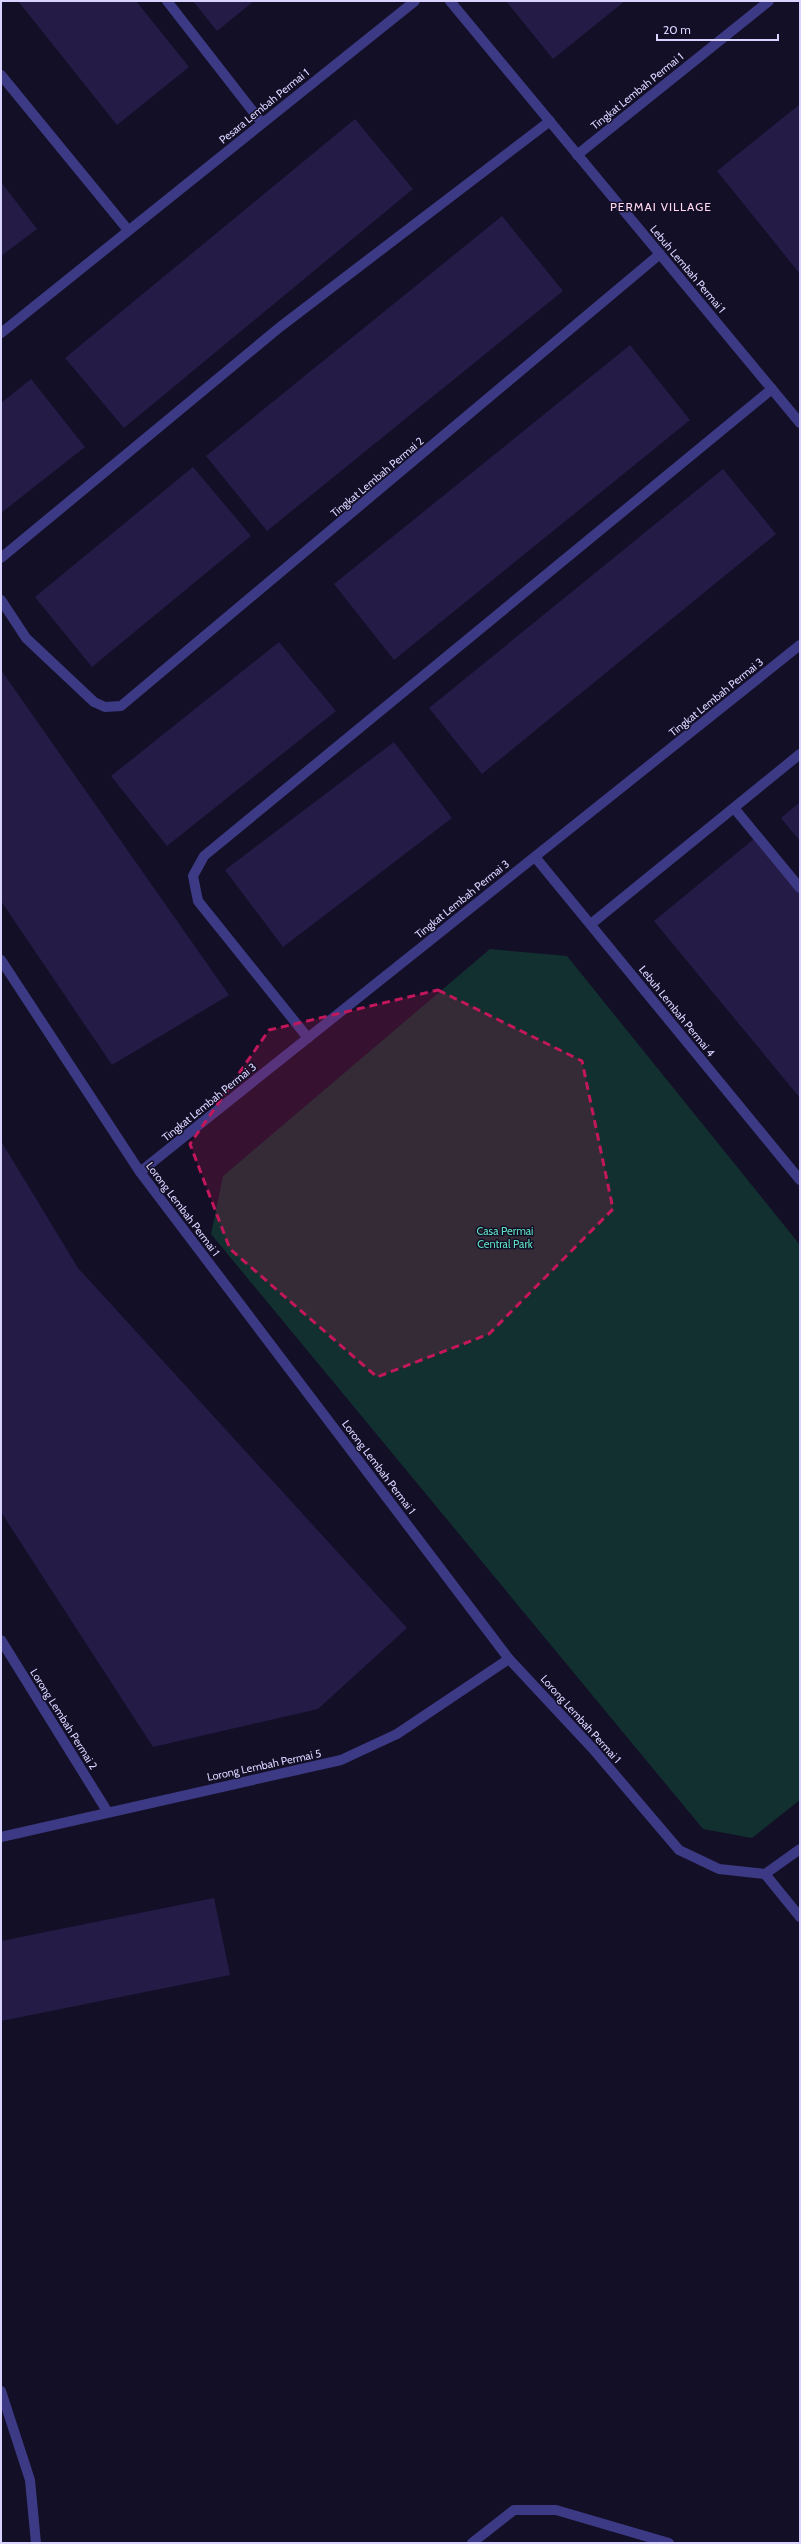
<svg xmlns="http://www.w3.org/2000/svg" width="801" height="2544" viewBox="0 0 801 2544" font-family="Cabin,sans-serif">
<rect width="100%" height="100%" fill="#130f26"/>
<!-- green -->
<polygon fill="#12302f" points="490,949 567,956 800,1245 800,1800 752,1838 703,1829 211,1234 223,1176"/>
<!-- building -->
<g fill="#241b47">
<polygon points="18,1 136,1 189,67 117,125"/>
<polygon points="193,1 254,1 217,31"/>
<polygon points="506,1 625,1 553,59"/>
<polygon points="800,104 800,274 717,171"/>
<polygon points="355,119 413,189 124,428 65,358"/>
<polygon points="1,182 37,229 1,256"/>
<polygon points="502,216 563,291 267,531 206,456"/>
<polygon points="630,345 690,420 394,660 334,584"/>
<polygon points="31,379 85,447 1,513 1,403"/>
<polygon points="193,467 251,536 92,667 35,597"/>
<polygon points="723,469 776,534 482,774 429,708"/>
<polygon points="279,642 336,711 167,846 111,776"/>
<polygon points="1,670 229,995 112,1065 1,901"/>
<polygon points="394,742 452,818 283,947 225,870"/>
<polygon points="800,802 800,841 781,818"/>
<polygon points="755,838 800,892 800,1098 654,921"/>
<polygon points="1,1141 78,1268 407,1628 318,1709 153,1747 1,1512"/>
<polygon points="214,1898 230,1975 1,2021 1,1941"/>
</g>
<g fill="none" stroke-linecap="round" stroke-linejoin="round">
<!-- minor -->
<g stroke="#3d3a85" stroke-width="10">
<polyline points="167,1 262,123"/>
<polyline points="450,1 800,423"/>
<polyline points="1,75 128,230"/>
<polyline points="577,155 769,1"/>
<polyline points="1,333 415,1"/>
<polyline points="1,558 280,327 550,121"/>
<polyline points="1,600 26,638 94,702 105,707 121,706 660,254"/>
<polyline points="734,808 800,888"/>
<polyline points="535,857 800,1180"/>
<polyline points="591,924 800,754"/>
<polyline points="1,960 140,1172 509,1659 593,1749 679,1850 719,1869 765,1874 800,1917"/>
<polyline points="308,1038 198,901 193,876 204,856 772,389"/>
<polyline points="140,1172 800,645"/>
<polyline points="1,1640 107,1811"/>
<polyline points="1,1837 341,1760 397,1734 509,1659"/>
<polyline points="765,1874 800,1849"/>
<polyline points="1,2391 30,2480 36,2543"/>
<polyline points="472,2543 514,2510 556,2510 669,2543"/>
</g>
</g>
<!-- marked area -->
<path fill="#c2185b" fill-opacity="0.2" stroke="#c2185b" stroke-width="3" stroke-dasharray="8 5" stroke-linejoin="round" d="M438 990 582 1061 613 1209 489 1334 377 1377 230 1249 190 1144 269 1030Z"/>
<g text-anchor="middle" dominant-baseline="central" stroke-width="3" stroke-linejoin="round" paint-order="stroke">
<!-- street labels -->
<g font-size="11" fill="#d9d4ff" stroke="#130f26">
<text transform="translate(637 91) rotate(-39)">Tingkat Lembah Permai 1</text>
<text transform="translate(264 106) rotate(-39)">Pesara Lembah Permai 1</text>
<text transform="translate(688 269) rotate(50)">Lebuh Lembah Permai 1</text>
<text transform="translate(377 477) rotate(-40)">Tingkat Lembah Permai 2</text>
<text transform="translate(716 697) rotate(-39)">Tingkat Lembah Permai 3</text>
<text transform="translate(462 899) rotate(-39)">Tingkat Lembah Permai 3</text>
<text transform="translate(677 1011) rotate(51)">Lebuh Lembah Permai 4</text>
<text transform="translate(209 1102) rotate(-39)">Tingkat Lembah Permai 3</text>
<text transform="translate(183 1209) rotate(53)">Lorong Lembah Permai 1</text>
<text transform="translate(379 1467) rotate(53)">Lorong Lembah Permai 1</text>
<text transform="translate(64 1719) rotate(58)">Lorong Lembah Permai 2</text>
<text transform="translate(581 1719) rotate(48)">Lorong Lembah Permai 1</text>
<text transform="translate(264 1765) rotate(-12)">Lorong Lembah Permai 5</text>
</g>
<!-- park labels -->
<g font-size="11" fill="#5fe0c0" stroke="#130f26">
<text x="505" y="1231">Casa Permai<tspan x="505" dy="13">Central Park</tspan></text>
</g>
<!-- neighbourhood labels -->
<g font-size="12" letter-spacing="1" fill="#ffd6f0" stroke="#130f26">
<text x="661" y="206">PERMAI VILLAGE</text>
</g>
</g>
<!-- border -->
<rect width="801" height="2544" fill="none" stroke="#d9d4ff" stroke-width="4"/>
<!-- scale -->
<path d="M657 34v6h121v-6" fill="none" stroke="#d9d4ff" stroke-width="2"/>
<text x="663" y="34" font-size="12" fill="#d9d4ff" stroke="#130f26" stroke-width="3" paint-order="stroke">20 m</text>
</svg>
